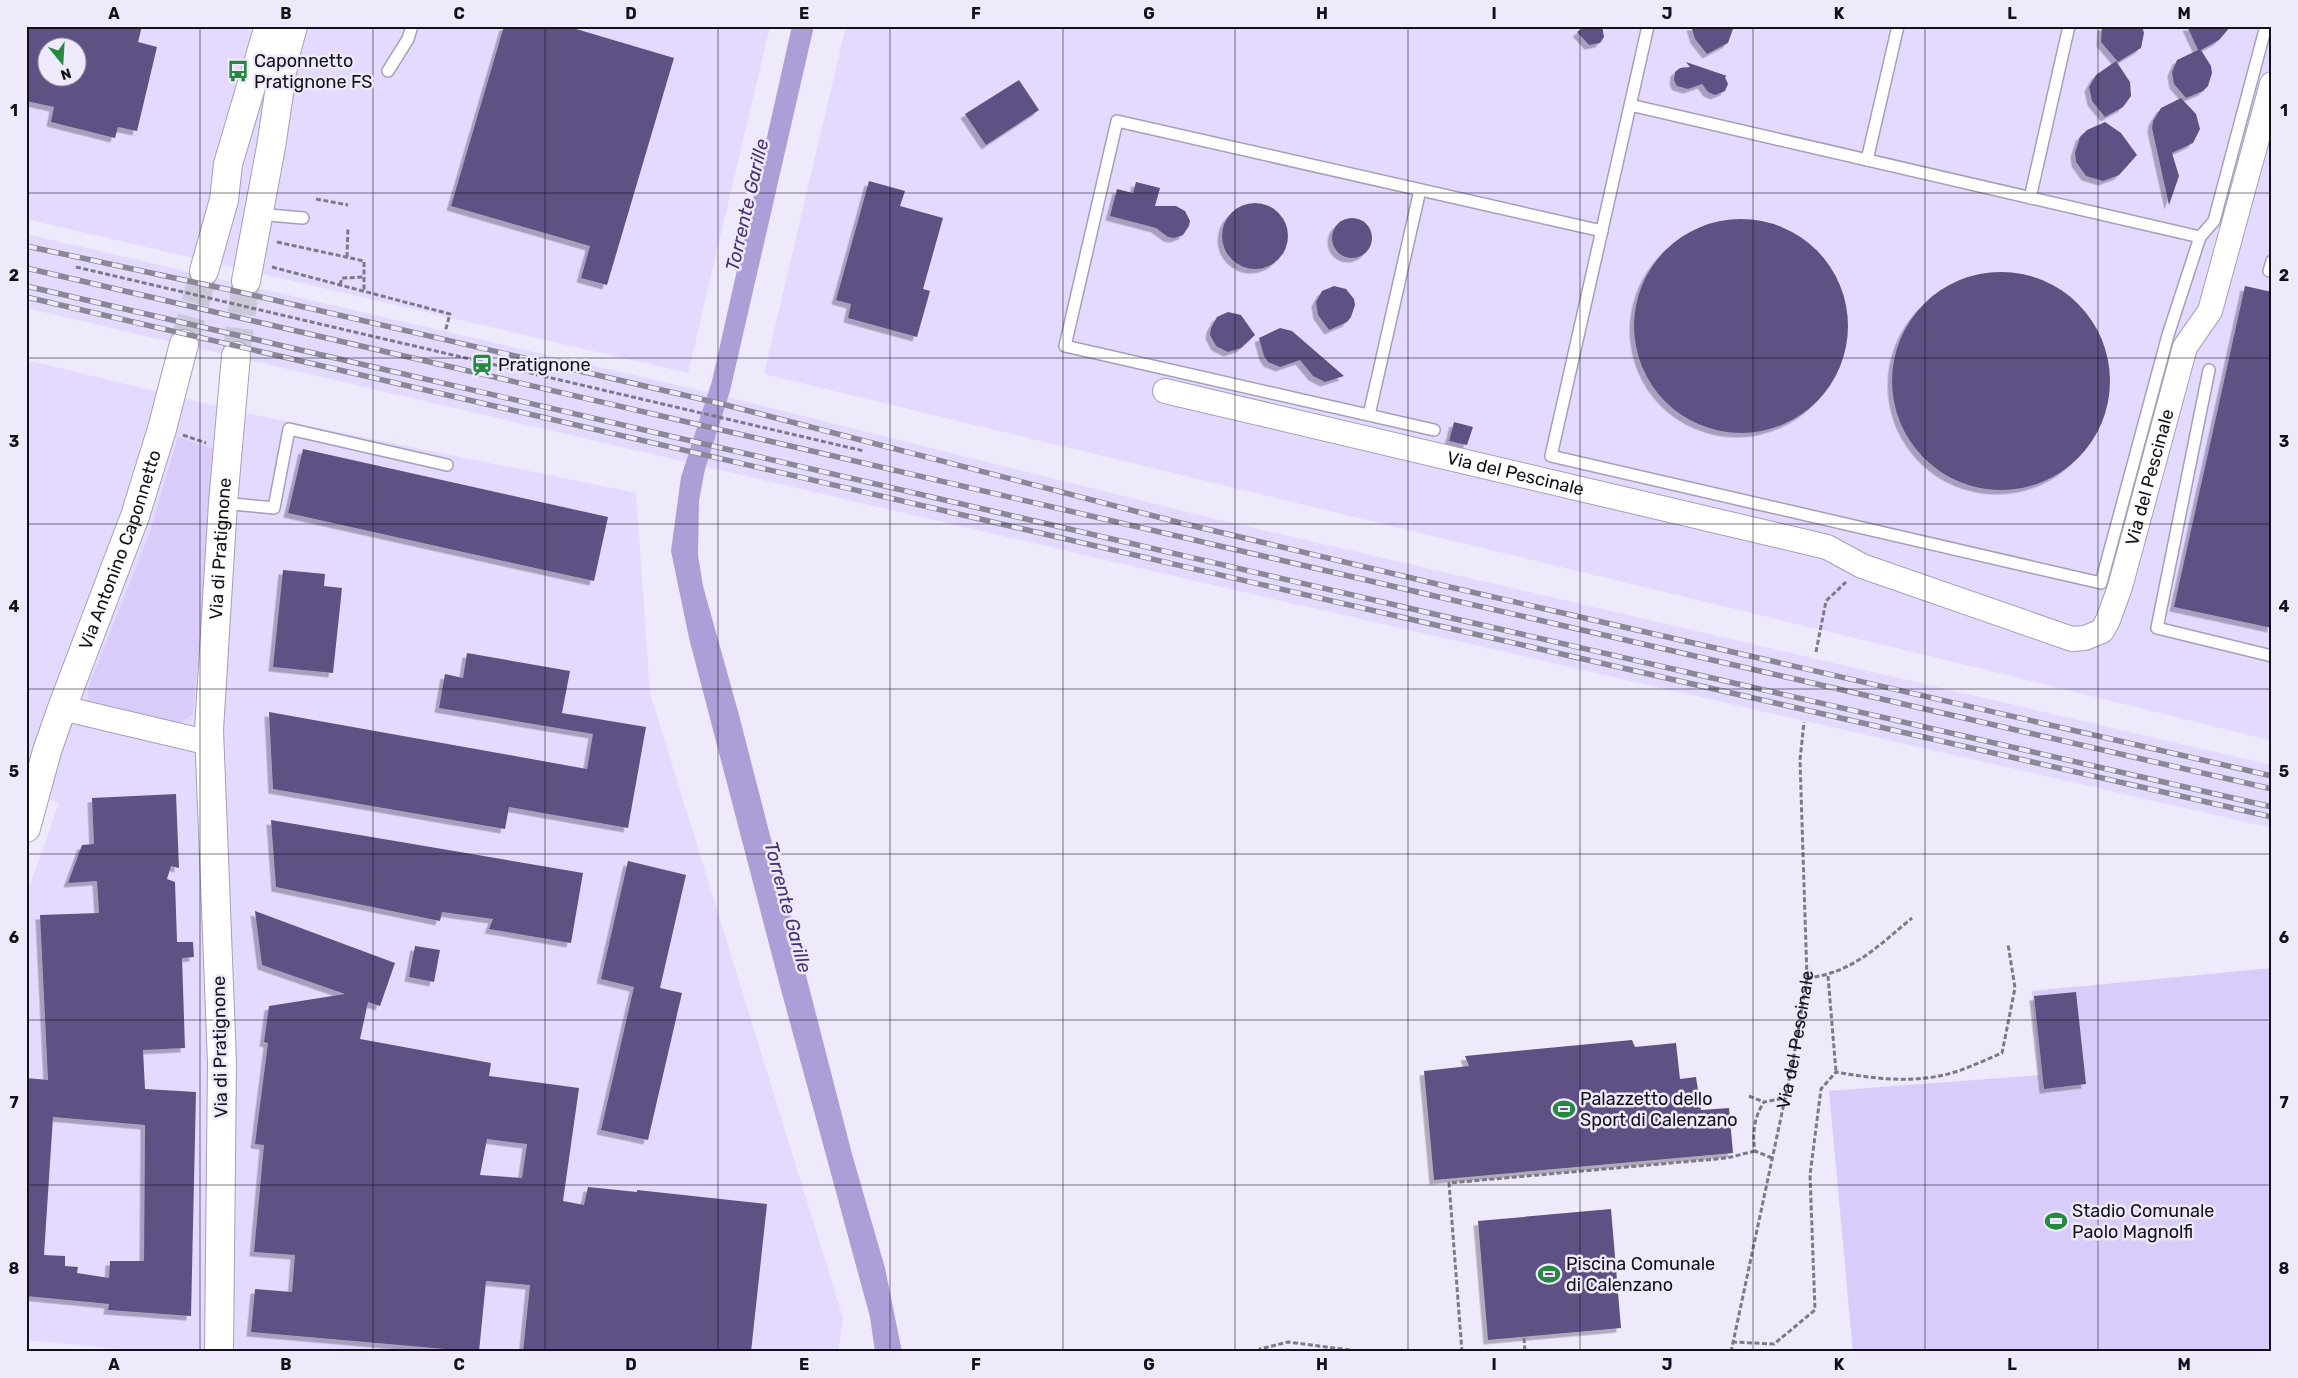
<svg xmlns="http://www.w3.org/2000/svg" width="2298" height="1378" viewBox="0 0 2298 1378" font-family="Rubik,sans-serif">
<defs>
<filter id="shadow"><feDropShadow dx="-4.5" dy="4.5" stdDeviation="0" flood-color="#0004"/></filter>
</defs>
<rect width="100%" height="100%" fill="#eee9fb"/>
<!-- built -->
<g fill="#e4d9ff" fill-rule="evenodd">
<path d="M26 26H770L688 373 26 219ZM48 48H78V78H48Z"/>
<polygon points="846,26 2272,26 2272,741 1991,671 764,374"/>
<polygon points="26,234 711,393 1211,518 2272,765 2272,828 1204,583 26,308"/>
<polygon points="26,360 250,414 636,493 650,693 843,1318 838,1352 150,1352 26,1340 26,896 59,803 26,792"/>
</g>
<!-- green -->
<g fill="#d9ccfb">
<polygon points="178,437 216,450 193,714 178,724 88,703 88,688 149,535"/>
<polygon points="2272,968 2272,1352 1853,1352 1829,1091 2039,1075 2032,991"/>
</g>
<!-- water -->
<polygon fill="#ae9ed7" points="792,26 814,26 730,391 705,469 699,501 698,555 703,586 739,715 852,1154 885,1268 902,1352 875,1352 870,1317 780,986 689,638 671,551 681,477 712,381"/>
<!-- building -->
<g fill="#615184" fill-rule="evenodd" filter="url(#shadow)">
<path d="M26 26H142L138 42 157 47 137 131 118 127 115 138 51 122 54 107 26 101ZM48 48H78V78H48Z"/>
<polygon points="504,26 566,26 674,58 607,285 581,278 590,246 451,206"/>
<polygon points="1586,26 1602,26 1604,37 1600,43 1589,45 1577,32"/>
<polygon points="1691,26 1734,26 1728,43 1707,54 1695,39"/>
<polygon points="2102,26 2142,26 2144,33 2141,48 2118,62 2101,42"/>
<polygon points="2187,26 2231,26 2219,40 2201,50 2211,66 2212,73 2208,86 2203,91 2186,98 2174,84 2172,72 2177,60 2198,50"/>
<polygon points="2116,61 2130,82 2131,96 2123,107 2105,117 2092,101 2089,87 2096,75"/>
<polygon points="1686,62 1727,76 1725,77 1728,84 1725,91 1715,95 1708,92 1702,84 1688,89 1677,86 1674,80 1675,72 1680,68 1690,67"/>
<polygon points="1019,80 1039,110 986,145 965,114"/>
<polygon points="2181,98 2196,114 2200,129 2193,143 2172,153 2179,176 2169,205 2152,128 2153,121 2161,108"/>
<polygon points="2105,122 2121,133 2137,155 2119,175 2103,181 2086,176 2076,162 2075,153 2080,137 2087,130"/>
<polygon points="869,181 905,191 900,206 943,218 923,289 930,291 917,337 848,318 851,304 836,300"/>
<polygon points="1136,182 1160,188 1155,206 1176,206 1185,211 1190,221 1189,226 1183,235 1174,238 1168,237 1156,228 1110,216 1117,189 1133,193"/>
<circle cx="1255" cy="236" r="33"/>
<circle cx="1352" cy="238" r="20"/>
<circle cx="1741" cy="326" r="107"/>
<circle cx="2001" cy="381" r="109"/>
<polygon points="1334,286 1346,289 1354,299 1355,305 1351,317 1347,322 1329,330 1318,315 1316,302 1322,291"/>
<polygon points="2245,286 2272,292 2272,628 2174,607"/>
<polygon points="1228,312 1241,315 1255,335 1241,348 1228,352 1216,346 1210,335 1211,328 1217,317"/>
<polygon points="1280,328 1292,331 1344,376 1325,382 1313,376 1300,360 1280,367 1268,362 1264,356 1259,338"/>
<polygon points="1454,422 1473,427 1467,445 1449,441"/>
<polygon points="303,449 608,517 594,581 288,513"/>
<polygon points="283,570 325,574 324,586 342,588 333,673 273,667"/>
<polygon points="467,653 570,671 562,713 646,727 628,828 509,807 505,829 273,789 269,712 587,769 593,734 439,708 445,674 463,678"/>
<path d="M176 794 179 868 171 866 167 879 175 882 177 942H193L194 957 182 958 185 1048 143 1050 145 1089 196 1092 191 1316 108 1310 109 1304 26 1296V1078L48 1080 40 915 99 913 97 881 68 883 82 845 94 844 92 798ZM53 1117 145 1125 144 1261H110L109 1278 77 1273 78 1267 65 1266V1256L44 1255Z"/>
<polygon points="271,820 583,873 571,943 489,929 493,919 442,912 440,921 276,887"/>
<polygon points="628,861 686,875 660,988 682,993 648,1140 601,1130 634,987 601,979"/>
<path d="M255 911 395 963 380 1006 368 1002 360 1039 491 1063 489 1076 579 1088 563 1201 584 1205 588 1187 637 1192V1190L767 1204 751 1352H523L530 1285 486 1281 479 1352 251 1332 255 1289 292 1292 295 1255 254 1252 264 1145 255 1144 268 1043 264 1042 269 1006 345 994 262 965ZM487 1139 527 1144 522 1178 480 1175Z"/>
<polygon points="415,946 440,950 434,982 409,977"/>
<polygon points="2076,992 2086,1084 2044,1089 2034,996"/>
<polygon points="1632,1040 1635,1047 1676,1043 1680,1079 1696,1077 1701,1110 1729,1108 1733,1153 1434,1180 1424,1071 1469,1066 1465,1056"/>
<polygon points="1611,1209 1621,1328 1488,1340 1478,1221"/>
</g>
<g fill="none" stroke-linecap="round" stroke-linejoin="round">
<!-- secondary-tunnel -->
<g stroke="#cdc8d9" stroke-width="28" stroke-dasharray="28 14" stroke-linecap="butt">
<polyline points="184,344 204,271"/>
<polyline points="236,356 246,281"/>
</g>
<!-- lane casing -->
<g stroke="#a69ebb" stroke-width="14">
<g id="lane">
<polyline points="388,71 408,39 412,26"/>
<polyline points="1630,105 2200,237 2168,335 2101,583 1551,456 1648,26"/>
<polyline points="1867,160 1898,26"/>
<polyline points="2030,198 2069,26"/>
<polyline points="257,214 303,218"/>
<polyline points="2200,237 2214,221 2266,26"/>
<polyline points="2272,261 2269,271 2272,271"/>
<polyline points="2209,370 2157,628 2272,656"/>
<polyline points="1369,415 1420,190"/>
<polyline points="1434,430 1065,346 1117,121 1602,231"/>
<polyline points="223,503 274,508 289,429 447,465"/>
</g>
</g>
<!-- street casing -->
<g stroke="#a69ebb" stroke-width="26">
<g id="street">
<path id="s2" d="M1165 391 1827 547 1862 566 2072 639 2085 638 2102 631 2108 620 2120 587 2185 347 2210 311 2272 84"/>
<polyline points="62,708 210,743"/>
</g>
</g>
<!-- secondary casing -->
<g stroke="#a69ebb" stroke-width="30">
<g id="secondary">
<polyline points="204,271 224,200 228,164 269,26"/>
<polyline points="246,281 271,147 284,60 293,26"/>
<path id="s3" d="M26 828 47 751 62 708 135 516 162 429 184 344"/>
<path id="s4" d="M219 1352 222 1062 209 730 223 503 236 356"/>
</g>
</g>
<!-- path -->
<g stroke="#7d7987" stroke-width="3" stroke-dasharray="5 2.5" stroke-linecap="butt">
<polyline points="316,199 348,205"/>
<polyline points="277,242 364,261 364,291"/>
<polyline points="347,257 348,227"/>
<polyline points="76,267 864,451"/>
<polyline points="272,267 450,314 445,332"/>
<polyline points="340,285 342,278 364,277"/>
<polyline points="183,435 206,443"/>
<polyline points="1816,652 1826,601 1846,582"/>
<polyline points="1828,976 1836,1072"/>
<path d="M1807 978C1853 973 1878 946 1912 918"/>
<polyline points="1749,1096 1764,1102"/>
<path d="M1772 1158 1755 1151C1752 1134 1754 1117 1764 1102L1785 1098"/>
<polyline points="1524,1338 1525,1352"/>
<path d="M1732 1342 1774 1344 1815 1310 1810 1175 1821 1089 1836 1072C1875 1079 1916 1084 1955 1072 1971 1067 1987 1059 2002 1053L2015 988 2008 944"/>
<polyline points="1258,1352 1260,1349 1288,1342 1365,1352"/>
<polyline points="1462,1352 1449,1183 1727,1158 1755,1151"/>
<path id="s1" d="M1731 1352 1793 1061 1807 978 1800 760 1804 722"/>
</g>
<!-- lane -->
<use href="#lane" stroke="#fff" stroke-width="11"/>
<!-- street -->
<use href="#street" stroke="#fff" stroke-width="24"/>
<!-- secondary -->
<use href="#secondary" stroke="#fff" stroke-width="28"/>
<!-- rail casing -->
<g stroke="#8b8796" stroke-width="5.5">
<g id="rail">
<polyline points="26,246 235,291 718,403 1181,523 1441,585 2272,776"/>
<polyline points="26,268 1439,597 2272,789"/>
<polyline points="26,286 1434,614 2272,807"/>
<polyline points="26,297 1431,624 2272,817"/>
</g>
</g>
<!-- rail -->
<use href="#rail" stroke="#eee9fb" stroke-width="4" stroke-dasharray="11" stroke-linecap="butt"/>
</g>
<!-- grid -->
<path fill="none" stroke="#13101a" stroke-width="1" stroke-opacity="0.55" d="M200 26V1352M373 26V1352M545 26V1352M718 26V1352M890 26V1352M1063 26V1352M1235 26V1352M1408 26V1352M1580 26V1352M1753 26V1352M1925 26V1352M2098 26V1352M26 193H2272M26 358H2272M26 524H2272M26 689H2272M26 854H2272M26 1020H2272M26 1185H2272"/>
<!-- icons -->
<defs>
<g id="bus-bare" transform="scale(1.725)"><path d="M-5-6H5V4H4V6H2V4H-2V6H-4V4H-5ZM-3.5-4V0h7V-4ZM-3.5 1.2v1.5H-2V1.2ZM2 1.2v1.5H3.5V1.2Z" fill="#258a3f" stroke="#eee9fb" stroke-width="2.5" paint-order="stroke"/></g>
<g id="station-bare" transform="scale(1.725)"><path d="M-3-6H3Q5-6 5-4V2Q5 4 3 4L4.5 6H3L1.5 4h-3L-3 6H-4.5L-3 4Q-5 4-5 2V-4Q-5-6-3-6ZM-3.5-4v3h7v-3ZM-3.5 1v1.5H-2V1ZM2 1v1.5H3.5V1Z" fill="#258a3f" stroke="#eee9fb" stroke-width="2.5" paint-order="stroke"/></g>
<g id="stadium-bare" transform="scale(1.725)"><path d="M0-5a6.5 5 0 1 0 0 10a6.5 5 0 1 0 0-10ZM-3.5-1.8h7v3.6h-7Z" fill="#258a3f" stroke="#eee9fb" stroke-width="2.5" paint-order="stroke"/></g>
</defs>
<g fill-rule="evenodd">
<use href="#bus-bare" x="238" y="71"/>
<use href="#station-bare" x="482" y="365"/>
<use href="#stadium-bare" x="1564" y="1109"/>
<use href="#stadium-bare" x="2056" y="1221"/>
<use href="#stadium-bare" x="1549" y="1274"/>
</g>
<g text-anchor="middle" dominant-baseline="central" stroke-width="5" stroke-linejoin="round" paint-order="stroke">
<!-- poi labels -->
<g font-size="18" fill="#13101a" stroke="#eee9fb" text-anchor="start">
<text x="254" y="61">Caponnetto<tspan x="254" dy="21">Pratignone FS</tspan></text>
<text x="498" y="365">Pratignone</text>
<text x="1580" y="1099">Palazzetto dello<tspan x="1580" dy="21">Sport di Calenzano</tspan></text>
<text x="2072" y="1211">Stadio Comunale<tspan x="2072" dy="21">Paolo Magnolfi</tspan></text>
<text x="1566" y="1264">Piscina Comunale<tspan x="1566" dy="21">di Calenzano</tspan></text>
</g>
<!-- street labels -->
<g font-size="18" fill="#13101a" stroke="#eee9fb">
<text stroke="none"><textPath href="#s2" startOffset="360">Via del Pescinale</textPath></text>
<text stroke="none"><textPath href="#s2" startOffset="1135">Via del Pescinale</textPath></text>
<text stroke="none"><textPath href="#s3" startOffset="294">Via Antonino Caponnetto</textPath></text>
<text stroke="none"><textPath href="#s4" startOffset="804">Via di Pratignone</textPath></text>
<text stroke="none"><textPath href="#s1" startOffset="319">Via del Pescinale</textPath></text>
<text transform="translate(220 1047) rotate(-91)">Via di Pratignone</text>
</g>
<!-- water labels -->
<g font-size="19" font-style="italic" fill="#482f73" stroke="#eee9fb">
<text transform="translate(747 205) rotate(-77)">Torrente Garille</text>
<text transform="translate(788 907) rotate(75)">Torrente Garille</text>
</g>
</g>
<!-- border -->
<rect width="2298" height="1378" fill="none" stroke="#eee9fb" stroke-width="55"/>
<!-- north arrow -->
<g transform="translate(62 62) rotate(162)"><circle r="24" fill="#eee9fb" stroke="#9692a1"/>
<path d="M0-4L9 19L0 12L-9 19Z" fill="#258a3f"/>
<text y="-8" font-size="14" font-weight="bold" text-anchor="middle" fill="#13101a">N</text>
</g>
<rect x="28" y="28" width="2242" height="1322" fill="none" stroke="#13101a" stroke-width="2"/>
<g font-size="16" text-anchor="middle" font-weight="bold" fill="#13101a">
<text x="114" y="19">A</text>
<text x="286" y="19">B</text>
<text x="459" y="19">C</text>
<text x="631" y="19">D</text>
<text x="804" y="19">E</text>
<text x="976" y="19">F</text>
<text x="1149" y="19">G</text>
<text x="1322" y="19">H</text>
<text x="1494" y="19">I</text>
<text x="1667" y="19">J</text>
<text x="1839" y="19">K</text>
<text x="2012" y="19">L</text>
<text x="2184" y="19">M</text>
<text x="14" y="116">1</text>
<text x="2284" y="116">1</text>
<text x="14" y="281">2</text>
<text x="2284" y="281">2</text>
<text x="14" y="447">3</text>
<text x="2284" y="447">3</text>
<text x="14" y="612">4</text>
<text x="2284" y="612">4</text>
<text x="14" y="777">5</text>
<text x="2284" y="777">5</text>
<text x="14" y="943">6</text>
<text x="2284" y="943">6</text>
<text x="14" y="1108">7</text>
<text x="2284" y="1108">7</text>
<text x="14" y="1274">8</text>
<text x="2284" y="1274">8</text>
<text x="114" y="1370">A</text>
<text x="286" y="1370">B</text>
<text x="459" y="1370">C</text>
<text x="631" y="1370">D</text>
<text x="804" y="1370">E</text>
<text x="976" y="1370">F</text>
<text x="1149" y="1370">G</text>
<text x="1322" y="1370">H</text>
<text x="1494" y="1370">I</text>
<text x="1667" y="1370">J</text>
<text x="1839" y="1370">K</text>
<text x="2012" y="1370">L</text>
<text x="2184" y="1370">M</text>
</g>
</svg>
